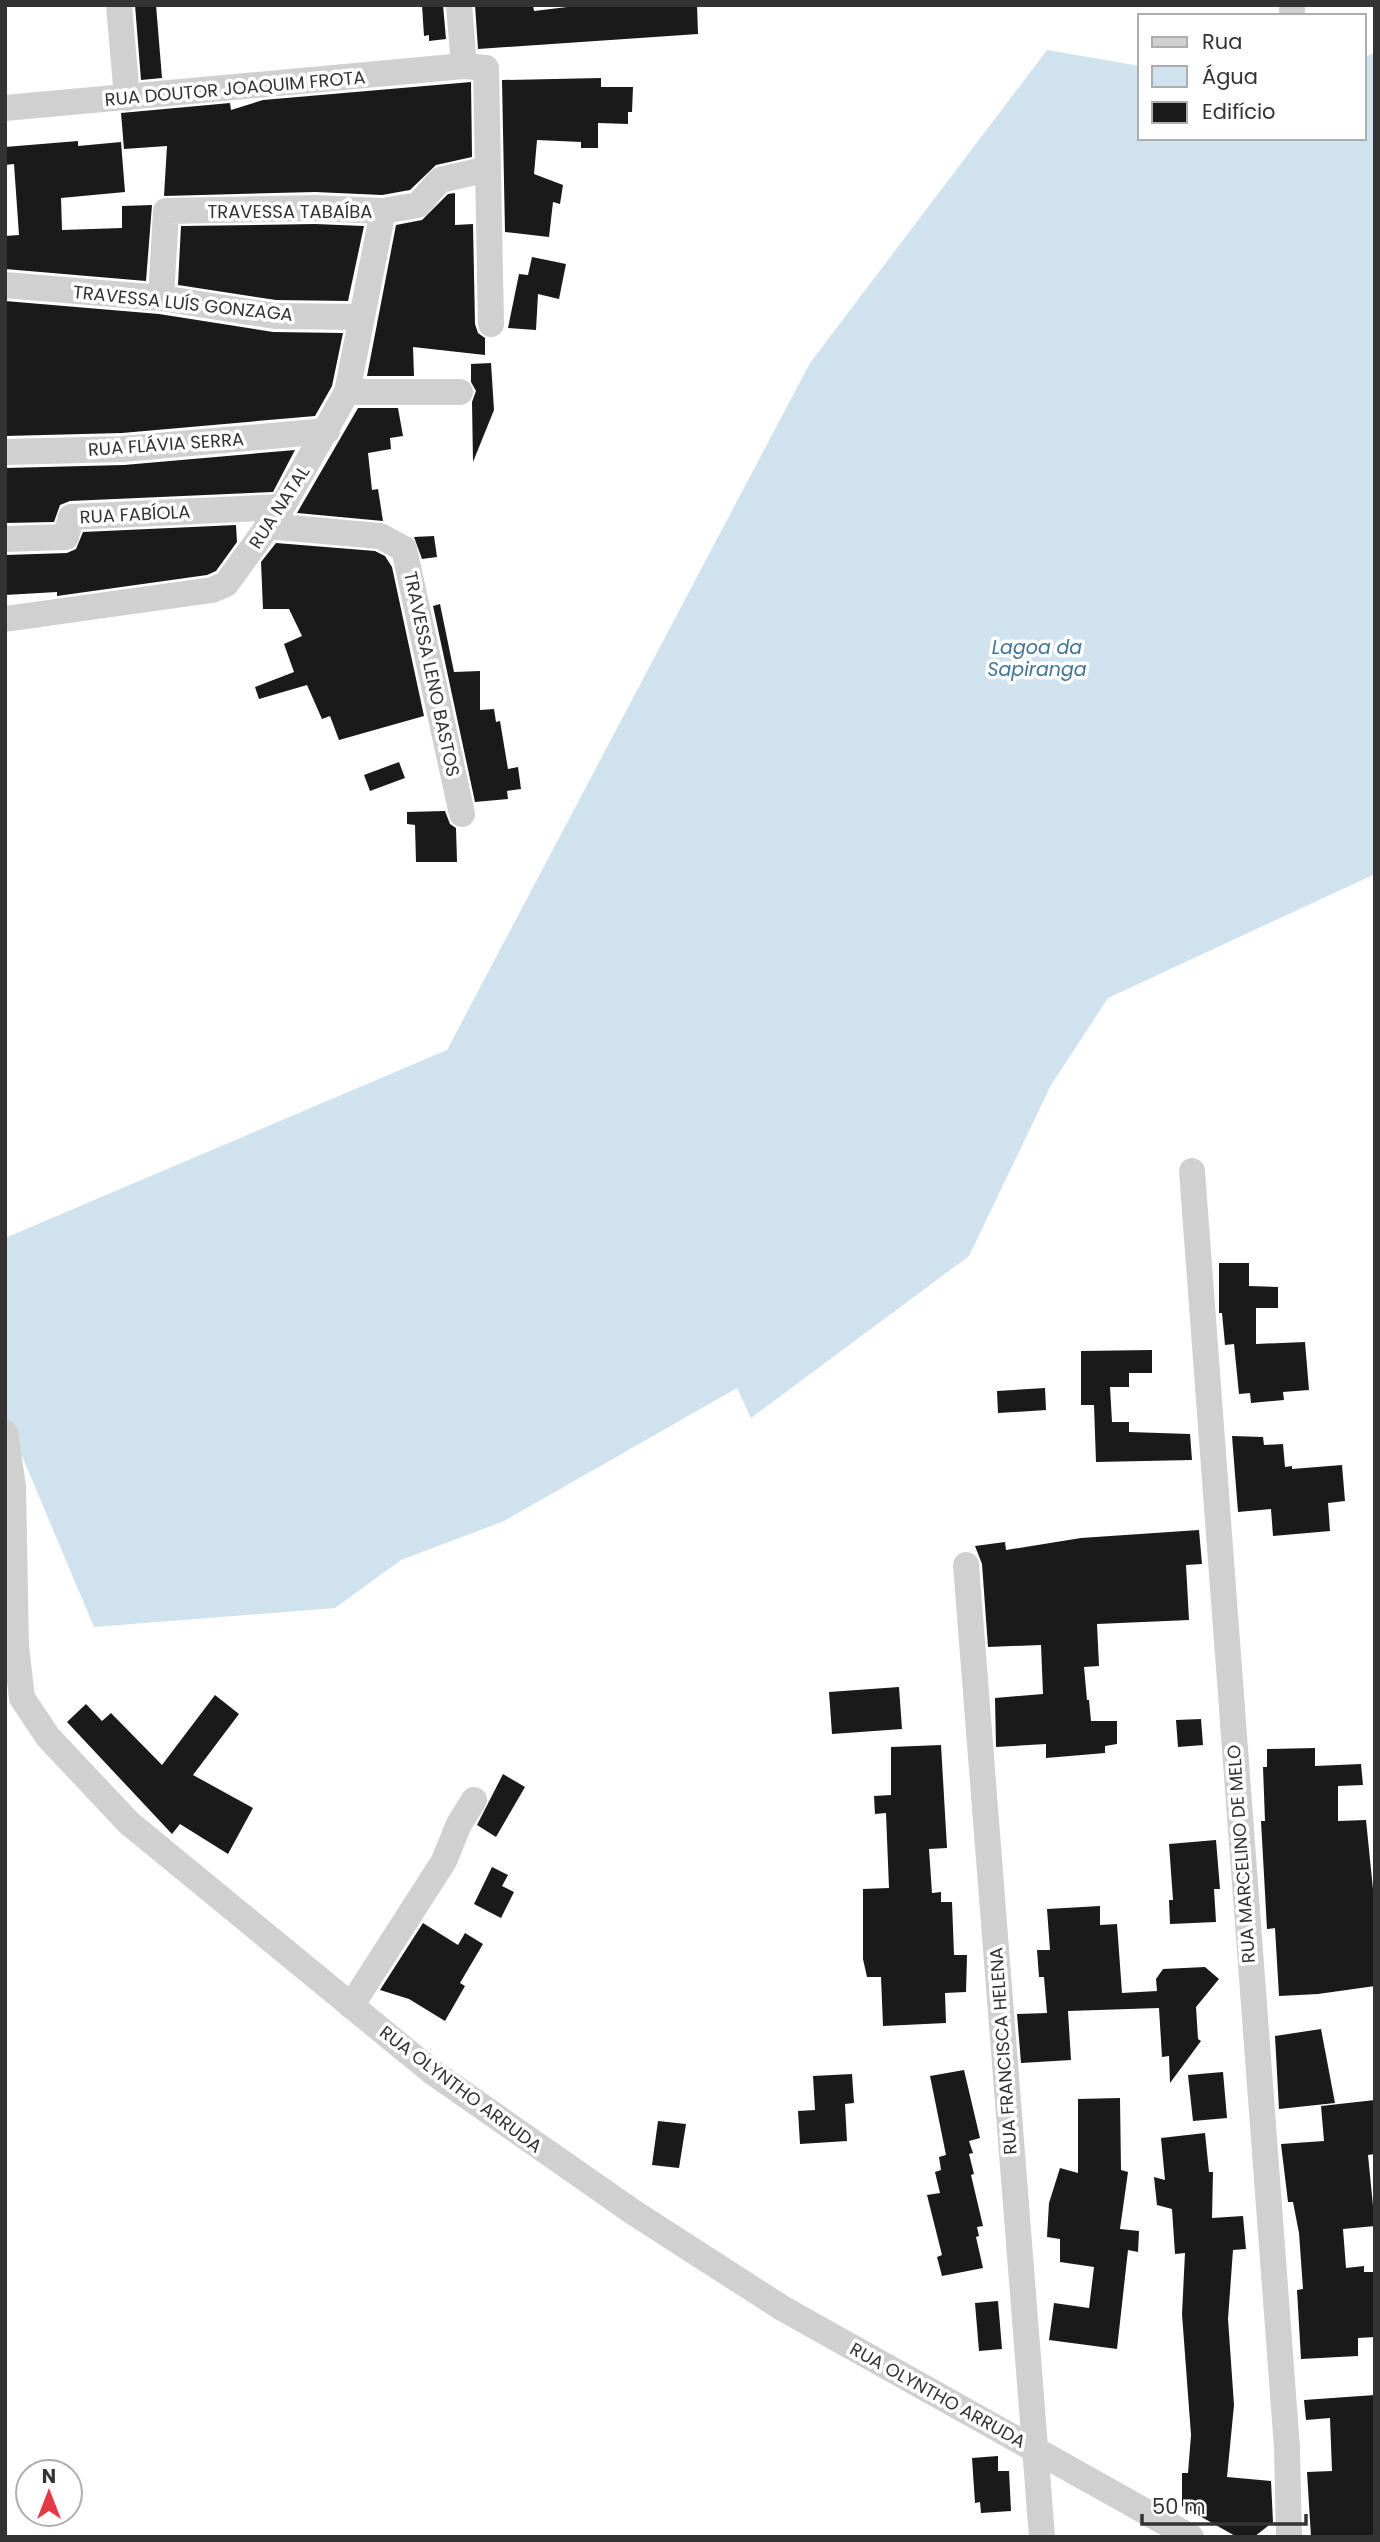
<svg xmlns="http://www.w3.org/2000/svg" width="1380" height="2542" viewBox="0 0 1380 2542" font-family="Poppins,sans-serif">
<rect width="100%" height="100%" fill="#fff"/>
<!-- water -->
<polygon fill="#cfe2ee" points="1047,50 1140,66 1140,138 1364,138 1364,57 1375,53 1375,874 1108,998 1051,1085 969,1256 751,1418 737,1388 504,1521 401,1560 335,1608 94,1627 22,1456 5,1463 5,1238 447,1050 810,363"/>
<!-- building -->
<g fill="#1a1a1a">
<polygon points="135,5 156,5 162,78 141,80"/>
<polygon points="422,5 443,5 446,39 429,41 429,35 424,36"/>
<polygon points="475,5 533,5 534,11 584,5 697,5 698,34 478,49"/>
<polygon points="601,78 601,87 633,87 632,112 628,112 628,124 598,123 598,148 581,148 581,142 537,140 534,174 563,185 560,204 553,202 549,237 505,232 502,80"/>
<polygon points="471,82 472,157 436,165 410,190 382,195 315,192 164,196 167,146 124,149 121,113 230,103 231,110 263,100"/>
<polygon points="78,141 78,146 121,142 125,192 61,198 62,230 122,228 122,206 152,205 146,281 5,269 5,236 19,235 14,164 5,165 5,147"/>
<polygon points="455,193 455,225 473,224 475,324 478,333 485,338 485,355 413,347 414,376 367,376 396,225 422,220 448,194"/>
<polygon points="315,224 364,226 348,301 276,300 178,285 181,226"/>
<polygon points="532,257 566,264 559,299 538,294 536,330 508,328 519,274 528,275"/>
<polygon points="5,301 159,314 273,332 343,333 332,386 315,416 122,433 5,436"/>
<polygon points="491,363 494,410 473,462 472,402 476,391 471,382 471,364"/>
<polygon points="358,408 398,408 403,436 390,438 391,449 368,453 372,490 378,489 383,521 297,513"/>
<polygon points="295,450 273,492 70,501 60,505 54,522 5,523 5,468 124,465"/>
<polygon points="236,525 237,542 216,571 207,575 57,596 57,592 5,595 5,555 67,553 76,549 83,532"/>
<polygon points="434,536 437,557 422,559 414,537"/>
<polygon points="276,543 375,551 385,556 392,567 424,716 339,740 330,716 322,719 307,685 259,699 255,687 294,672 284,644 302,636 289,609 263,609 261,562"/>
<polygon points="440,604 454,672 480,671 480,710 494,709 496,722 500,721 508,769 518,767 521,789 507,791 508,799 475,802 433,606"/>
<polygon points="399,762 405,778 370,791 364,775"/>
<polygon points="445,811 450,824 456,828 457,862 416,862 415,825 407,824 407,812"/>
<polygon points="1219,1263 1249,1263 1249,1286 1278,1287 1278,1308 1256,1308 1256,1344 1305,1342 1309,1390 1283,1392 1284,1400 1251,1403 1250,1393 1239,1394 1234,1344 1225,1345 1222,1313 1219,1313"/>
<polygon points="1152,1350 1152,1373 1129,1373 1129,1387 1110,1387 1112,1422 1129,1422 1129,1432 1190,1434 1192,1460 1096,1462 1094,1405 1081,1405 1081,1351"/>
<polygon points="1045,1388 1046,1410 998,1413 997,1391"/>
<polygon points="1232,1436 1263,1437 1264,1445 1283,1444 1285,1467 1292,1466 1292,1469 1342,1465 1345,1501 1328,1503 1330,1531 1273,1536 1271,1509 1238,1512"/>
<polygon points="1199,1530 1202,1564 1186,1565 1189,1620 1097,1624 1099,1666 1084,1667 1087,1700 1089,1700 1091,1721 1117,1721 1117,1744 1105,1746 1105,1753 1046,1758 1046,1744 996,1747 995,1698 1043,1694 1041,1645 988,1647 982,1564 975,1546 1005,1542 1006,1550 1081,1538"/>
<polygon points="899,1687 902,1729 832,1734 829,1692"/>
<polygon points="215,1695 239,1714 193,1775 253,1808 228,1854 180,1824 172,1834 67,1722 86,1704 102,1721 111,1713 162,1765"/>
<polygon points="1201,1719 1203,1745 1178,1747 1176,1720"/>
<polygon points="941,1745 947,1848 929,1849 932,1893 941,1892 941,1902 952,1902 954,1955 967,1955 966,1992 945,1993 946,2023 883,2026 881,1977 867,1977 863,1959 863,1889 889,1888 886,1813 875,1814 874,1796 891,1795 891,1747"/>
<polygon points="1315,1748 1315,1766 1361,1764 1363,1785 1338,1786 1338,1821 1366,1820 1375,1909 1375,1986 1318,1994 1279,1996 1275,1928 1267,1929 1261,1821 1265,1821 1263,1767 1267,1767 1267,1749"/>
<polygon points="503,1774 525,1787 496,1837 477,1825"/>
<polygon points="1216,1840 1220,1889 1214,1889 1216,1922 1170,1924 1169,1900 1173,1900 1169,1844"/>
<polygon points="492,1867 508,1875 502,1886 514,1892 501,1918 474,1904"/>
<polygon points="1100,1906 1100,1925 1117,1924 1122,1993 1157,1991 1156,1979 1163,1969 1205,1967 1219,1979 1196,2007 1198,2039 1201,2041 1170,2083 1169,2056 1162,2057 1159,2008 1068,2011 1071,2060 1021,2063 1017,2014 1047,2013 1044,1977 1039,1977 1037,1950 1050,1950 1047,1909"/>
<polygon points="423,1923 458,1945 465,1933 483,1944 460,1983 465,1986 445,2021 409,1999 380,1990"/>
<polygon points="1321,2029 1335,2103 1279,2109 1275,2036"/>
<polygon points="964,2070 980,2138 969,2141 973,2153 969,2154 974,2174 971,2175 983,2226 977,2227 979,2236 976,2237 983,2268 942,2276 937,2257 942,2255 927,2195 940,2193 935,2172 941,2170 939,2157 946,2155 930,2076"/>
<polygon points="1223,2072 1227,2118 1193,2121 1188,2075"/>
<polygon points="852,2074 854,2103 845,2104 847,2141 800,2144 798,2111 815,2110 813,2076"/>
<polygon points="1120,2098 1121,2170 1128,2172 1120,2229 1139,2231 1138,2252 1128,2250 1117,2349 1049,2340 1054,2303 1089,2308 1094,2267 1060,2262 1060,2239 1047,2237 1049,2203 1060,2168 1078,2173 1078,2099"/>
<polygon points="1375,2100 1375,2154 1368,2155 1375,2226 1343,2229 1346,2268 1364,2266 1364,2272 1375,2272 1375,2337 1358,2338 1358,2356 1301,2359 1297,2290 1303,2289 1299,2233 1293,2202 1288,2202 1281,2144 1324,2141 1321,2106"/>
<polygon points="658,2121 686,2124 679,2168 652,2165"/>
<polygon points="1205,2133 1209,2172 1213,2172 1212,2218 1243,2216 1246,2249 1233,2250 1228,2319 1234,2405 1227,2477 1271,2481 1273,2522 1254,2537 1237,2537 1182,2506 1182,2473 1188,2473 1191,2435 1182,2314 1185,2253 1175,2254 1172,2209 1157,2205 1154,2177 1165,2180 1161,2138"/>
<polygon points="998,2301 1002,2349 979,2351 975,2303"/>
<polygon points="1375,2395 1375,2537 1311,2537 1307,2472 1332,2471 1330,2418 1306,2420 1304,2400"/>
<polygon points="998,2456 998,2471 1009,2471 1011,2511 981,2513 980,2502 975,2503 972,2458"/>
</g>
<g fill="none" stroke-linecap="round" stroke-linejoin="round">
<!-- minor -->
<g stroke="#d0d0d0" stroke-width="26">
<polyline points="119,5 127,98"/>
<polyline points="459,5 464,66"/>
<polyline points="1292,16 1292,5"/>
<polyline points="5,108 464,66 486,68 491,324"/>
<polyline points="5,285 161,298 275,316 361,317"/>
<polyline points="161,298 166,211 315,208 383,211 418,205 440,180 488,169"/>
<polyline points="347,392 460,392"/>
<polyline points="5,452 123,449 327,431"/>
<polyline points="267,526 380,536 404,549 462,814"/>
<polyline points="5,539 66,537 71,517 282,507"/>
<polyline points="5,619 212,590 226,584 282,507 347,392 383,211"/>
<polyline points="1192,1171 1287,2448 1289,2537"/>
<polyline points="5,1433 13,1486 16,1646 22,1698 48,1737 129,1823 431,2071 633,2212 782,2308 1191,2537"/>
<polyline points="966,1565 1042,2537"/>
<polyline points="351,2006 444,1861 459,1824 474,1800"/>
</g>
</g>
<g text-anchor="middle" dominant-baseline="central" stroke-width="7" stroke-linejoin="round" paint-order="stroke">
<!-- street labels -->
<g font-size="18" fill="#333" stroke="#fff">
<text transform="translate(235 88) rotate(-5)">RUA DOUTOR JOAQUIM FROTA</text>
<text x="290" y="211">TRAVESSA TABAÍBA</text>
<text transform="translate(183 303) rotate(6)">TRAVESSA LUÍS GONZAGA</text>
<text transform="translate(166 444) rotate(-4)">RUA FLÁVIA SERRA</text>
<text transform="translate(279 507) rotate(-57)">RUA NATAL</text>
<text transform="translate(135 514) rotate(-3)">RUA FABÍOLA</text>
<text transform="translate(432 674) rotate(78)">TRAVESSA LENO BASTOS</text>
<text transform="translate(1241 1854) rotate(-94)">RUA MARCELINO DE MELO</text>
<text transform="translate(1003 2051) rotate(-94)">RUA FRANCISCA HELENA</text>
<text transform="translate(461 2089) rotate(37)">RUA OLYNTHO ARRUDA</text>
<text transform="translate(938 2395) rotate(29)">RUA OLYNTHO ARRUDA</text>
</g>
<!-- water labels -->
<g font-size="19" font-style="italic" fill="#3f7597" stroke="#fff">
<text x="1037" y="647">Lagoa da<tspan x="1037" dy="22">Sapiranga</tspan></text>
</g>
</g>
<!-- border -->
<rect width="1380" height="2542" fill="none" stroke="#333333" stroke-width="14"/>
<!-- legend -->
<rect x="1138" y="14" width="228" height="126" fill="#ffffff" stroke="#adadad" stroke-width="2"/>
<rect x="1152" y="37" width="35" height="10" fill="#d0d0d0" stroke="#adadad" stroke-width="2"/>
<text x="1202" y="49" font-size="21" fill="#333333">Rua</text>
<rect x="1152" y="66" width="35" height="21" fill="#cfe2ee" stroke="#adadad" stroke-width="2"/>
<text x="1202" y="84" font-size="21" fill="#333333">Água</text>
<rect x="1152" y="102" width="35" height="21" fill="#1a1a1a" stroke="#adadad" stroke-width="2"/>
<text x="1202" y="119" font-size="21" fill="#333333">Edifício</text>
<!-- north arrow -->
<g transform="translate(49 2493)"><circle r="33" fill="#ffffff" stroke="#adadad" stroke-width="2"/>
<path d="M0-5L12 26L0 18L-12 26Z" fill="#e63946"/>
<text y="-10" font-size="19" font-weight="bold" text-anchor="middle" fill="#333333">N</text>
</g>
<!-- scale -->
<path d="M1142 2514v10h164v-10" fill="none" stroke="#333333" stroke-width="3.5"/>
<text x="1152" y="2514" font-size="21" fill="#333333" stroke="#ffffff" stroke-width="5" paint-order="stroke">50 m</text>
</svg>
